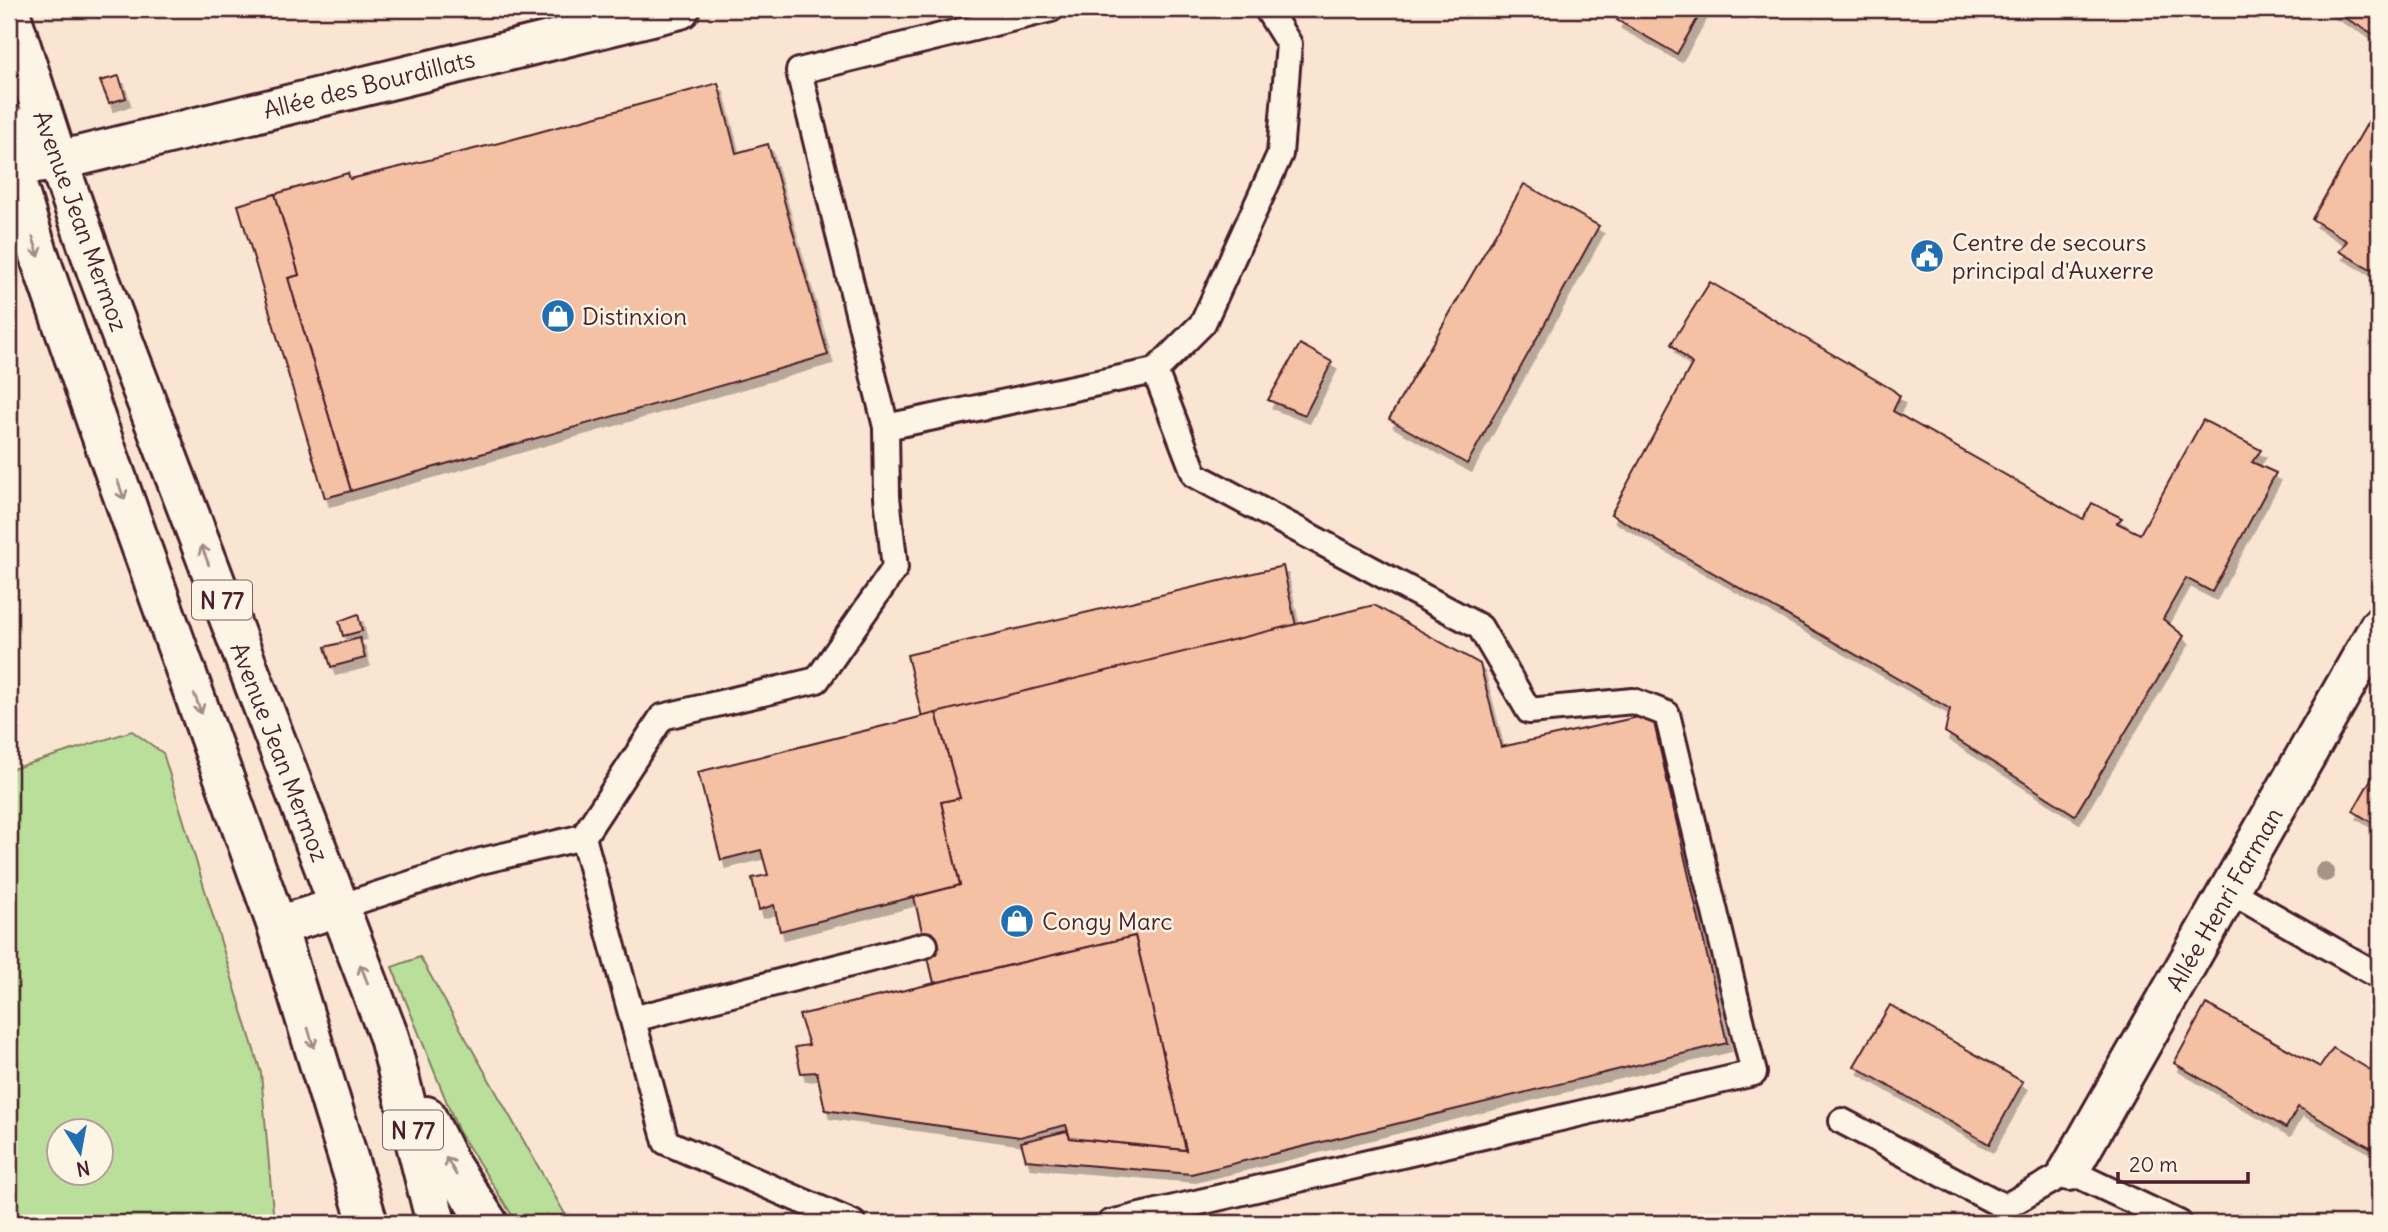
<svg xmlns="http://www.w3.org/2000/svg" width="2388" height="1232" viewBox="0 0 2388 1232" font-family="Delius,sans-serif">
<defs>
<filter id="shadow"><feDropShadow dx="4.5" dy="8" stdDeviation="0" flood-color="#0004"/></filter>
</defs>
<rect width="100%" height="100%" fill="#fae5d2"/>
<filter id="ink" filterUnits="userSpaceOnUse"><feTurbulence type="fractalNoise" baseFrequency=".0143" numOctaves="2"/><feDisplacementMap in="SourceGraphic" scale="14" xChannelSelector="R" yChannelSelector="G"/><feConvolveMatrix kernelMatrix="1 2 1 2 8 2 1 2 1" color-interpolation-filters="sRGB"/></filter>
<g filter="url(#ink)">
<!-- green -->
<g fill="#badf9a" stroke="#827f62" stroke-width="2" fill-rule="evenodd">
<path d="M132 731 163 753 261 1073 274 1223H9V770ZM60 1130H102V1172H60Z"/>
<polygon points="420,957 570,1223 517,1223 458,1130 392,967"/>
</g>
<!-- building -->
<g fill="#f4c1a4" stroke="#4a1f2b" stroke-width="2" filter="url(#shadow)">
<polygon points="1623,9 1703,9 1677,54 1617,20"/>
<polygon points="2329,9 2379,9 2379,37"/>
<polygon points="119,76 126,98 109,103 100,81"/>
<polygon points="718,83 736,153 768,144 828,355 351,491 288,278 299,275 275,194 348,173 350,179 499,143"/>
<polygon points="2379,103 2379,266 2376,272 2339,251 2347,241 2312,219"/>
<polygon points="1524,184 1599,226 1467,464 1389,419"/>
<polygon points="275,194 299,275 288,278 351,491 325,498 238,205"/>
<polygon points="1710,282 1893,390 1900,396 1893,411 2083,519 2092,503 2122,518 2117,523 2140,534 2203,420 2261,450 2252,462 2276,473 2212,592 2186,578 2163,619 2184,636 2075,815 1945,732 1950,709 1611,514 1692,364 1671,344"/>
<polygon points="1300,344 1332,362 1305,415 1268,400"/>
<polygon points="1283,566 1296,626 922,717 907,655"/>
<polygon points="1374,605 1480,664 1501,747 1652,714 1727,1043 1191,1174 1026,1160 1021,1142 1067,1131 1070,1138 1186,1150 1135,936 934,983 914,897 960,885 941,802 960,798 936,713"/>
<polygon points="358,614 362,631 343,636 339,621"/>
<polygon points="360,638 365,658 331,667 325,647"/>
<polygon points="936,713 960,798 941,802 960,885 780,931 774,905 759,910 752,878 768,875 761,850 721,860 698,772"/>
<polygon points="2379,765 2379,827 2353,811"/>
<polygon points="1135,936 1186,1150 1070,1138 1066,1125 1020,1137 825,1110 817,1072 801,1073 795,1047 809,1045 799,1015"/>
<polygon points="2206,1004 2320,1067 2333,1048 2379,1075 2379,1152 2298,1107 2286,1128 2174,1063"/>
<polygon points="1890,1005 2023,1082 1989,1144 1854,1066"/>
</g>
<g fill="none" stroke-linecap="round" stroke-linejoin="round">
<!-- lane casing -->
<g stroke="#4a1f2b" stroke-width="30">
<g id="lane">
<polyline points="886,427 1155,371 1203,323 1280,154 1289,44 1267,9"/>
<polyline points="583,837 666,1142 853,1223"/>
<polyline points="2228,890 2379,976"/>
<polyline points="339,907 481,861 583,837 662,717 817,680 895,568 887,497 886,427 799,71 1051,9"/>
<polyline points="633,1019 925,945"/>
<polyline points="1842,1121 2005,1207 2069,1171 2179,1223"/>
<polyline points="1110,1223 1754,1073 1667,714 1633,701 1529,711 1480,627 1195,475 1155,371"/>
</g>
</g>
<!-- street casing -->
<g stroke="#4a1f2b" stroke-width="44">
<g id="street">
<polyline points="9,124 28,165 58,161 680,9"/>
<polyline points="2069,1171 2379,627"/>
</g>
</g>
<!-- primary casing -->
<g stroke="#4a1f2b" stroke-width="44">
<g id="primary">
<polyline points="9,9 58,161 97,272 389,1037 436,1223"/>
<polyline points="9,159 35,244 98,426 277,926 368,1223"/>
<polyline points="277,926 339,907"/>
<polyline points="426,1116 449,1163 488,1223"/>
</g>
</g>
<!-- lane -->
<use href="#lane" stroke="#fcf5e5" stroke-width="24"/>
<!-- street -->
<use href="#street" stroke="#fcf5e5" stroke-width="38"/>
<!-- primary -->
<use href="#primary" stroke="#fcf5e5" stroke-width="38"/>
</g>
<!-- trees -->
<circle fill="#a99286" cx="2325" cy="872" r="10"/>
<!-- one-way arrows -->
<defs><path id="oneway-shaft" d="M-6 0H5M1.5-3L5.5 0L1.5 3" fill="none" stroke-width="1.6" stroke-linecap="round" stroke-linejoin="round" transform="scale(1.75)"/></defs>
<g stroke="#a38a88">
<use href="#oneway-shaft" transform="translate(36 247) rotate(72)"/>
<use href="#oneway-shaft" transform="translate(121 490) rotate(70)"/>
<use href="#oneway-shaft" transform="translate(205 555) rotate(-111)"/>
<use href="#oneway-shaft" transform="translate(198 704) rotate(70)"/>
<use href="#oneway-shaft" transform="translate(364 974) rotate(-111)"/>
<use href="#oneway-shaft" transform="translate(311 1038) rotate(73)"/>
<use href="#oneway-shaft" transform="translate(451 1166) rotate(-120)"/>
</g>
</g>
<!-- icons -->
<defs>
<g id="civic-disc" transform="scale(1.75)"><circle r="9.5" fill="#1f6fb2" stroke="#fcf5e5"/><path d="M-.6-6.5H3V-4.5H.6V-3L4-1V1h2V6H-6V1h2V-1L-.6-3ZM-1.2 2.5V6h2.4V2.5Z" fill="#fff"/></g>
<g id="shop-disc" transform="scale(1.75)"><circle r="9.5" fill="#1f6fb2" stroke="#fcf5e5"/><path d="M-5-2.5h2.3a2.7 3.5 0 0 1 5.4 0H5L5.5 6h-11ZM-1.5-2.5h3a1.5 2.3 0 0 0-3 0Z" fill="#fff"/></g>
</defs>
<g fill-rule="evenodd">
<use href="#civic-disc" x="1927" y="256"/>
<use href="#shop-disc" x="558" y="316"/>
<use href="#shop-disc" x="1017" y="921"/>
</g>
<g text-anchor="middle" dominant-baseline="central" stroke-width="5" stroke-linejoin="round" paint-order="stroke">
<!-- shield labels -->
<g fill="#fcf5e5" stroke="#7f5f63" stroke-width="2">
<rect x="192" y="580.5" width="60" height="39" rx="5"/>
<rect x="383" y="1110.5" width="60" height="39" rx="5"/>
</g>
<g font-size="23" font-weight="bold" fill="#4a1f2b">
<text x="222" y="600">N 77</text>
<text x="413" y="1130">N 77</text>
</g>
<!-- street labels -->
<g font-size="24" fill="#4a1f2b" stroke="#fcf5e5">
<text transform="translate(369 84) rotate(-14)">Allée des Bourdillats</text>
<text transform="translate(81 221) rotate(70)">Avenue Jean Mermoz</text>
<text transform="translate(280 752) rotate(69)">Avenue Jean Mermoz</text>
<text transform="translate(2224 899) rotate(-60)">Allée Henri Farman</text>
</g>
<!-- poi labels -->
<g font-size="24" fill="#4a1f2b" stroke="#fcf5e5" text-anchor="start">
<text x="1952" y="242">Centre de secours<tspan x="1952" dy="28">principal d'Auxerre</tspan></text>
<text x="582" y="316">Distinxion</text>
<text x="1042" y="921">Congy Marc</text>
</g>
</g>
<!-- margin -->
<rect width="2388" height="1232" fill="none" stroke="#fcf5e5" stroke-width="35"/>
<rect x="18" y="18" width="2353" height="1197" fill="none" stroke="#4a1f2b" stroke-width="2.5" filter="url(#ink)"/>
<!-- north arrow -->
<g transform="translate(80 1152) rotate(169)"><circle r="33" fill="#fcf5e5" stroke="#b59f9b" stroke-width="2"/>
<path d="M0-5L12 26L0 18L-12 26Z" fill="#1f6fb2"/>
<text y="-10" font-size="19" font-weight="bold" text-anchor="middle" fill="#4a1f2b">N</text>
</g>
<!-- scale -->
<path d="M2118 1172v10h130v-10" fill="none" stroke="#4a1f2b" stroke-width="3.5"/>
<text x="2129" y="1172" font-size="21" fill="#4a1f2b" stroke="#fcf5e5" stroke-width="5" paint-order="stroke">20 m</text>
</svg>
